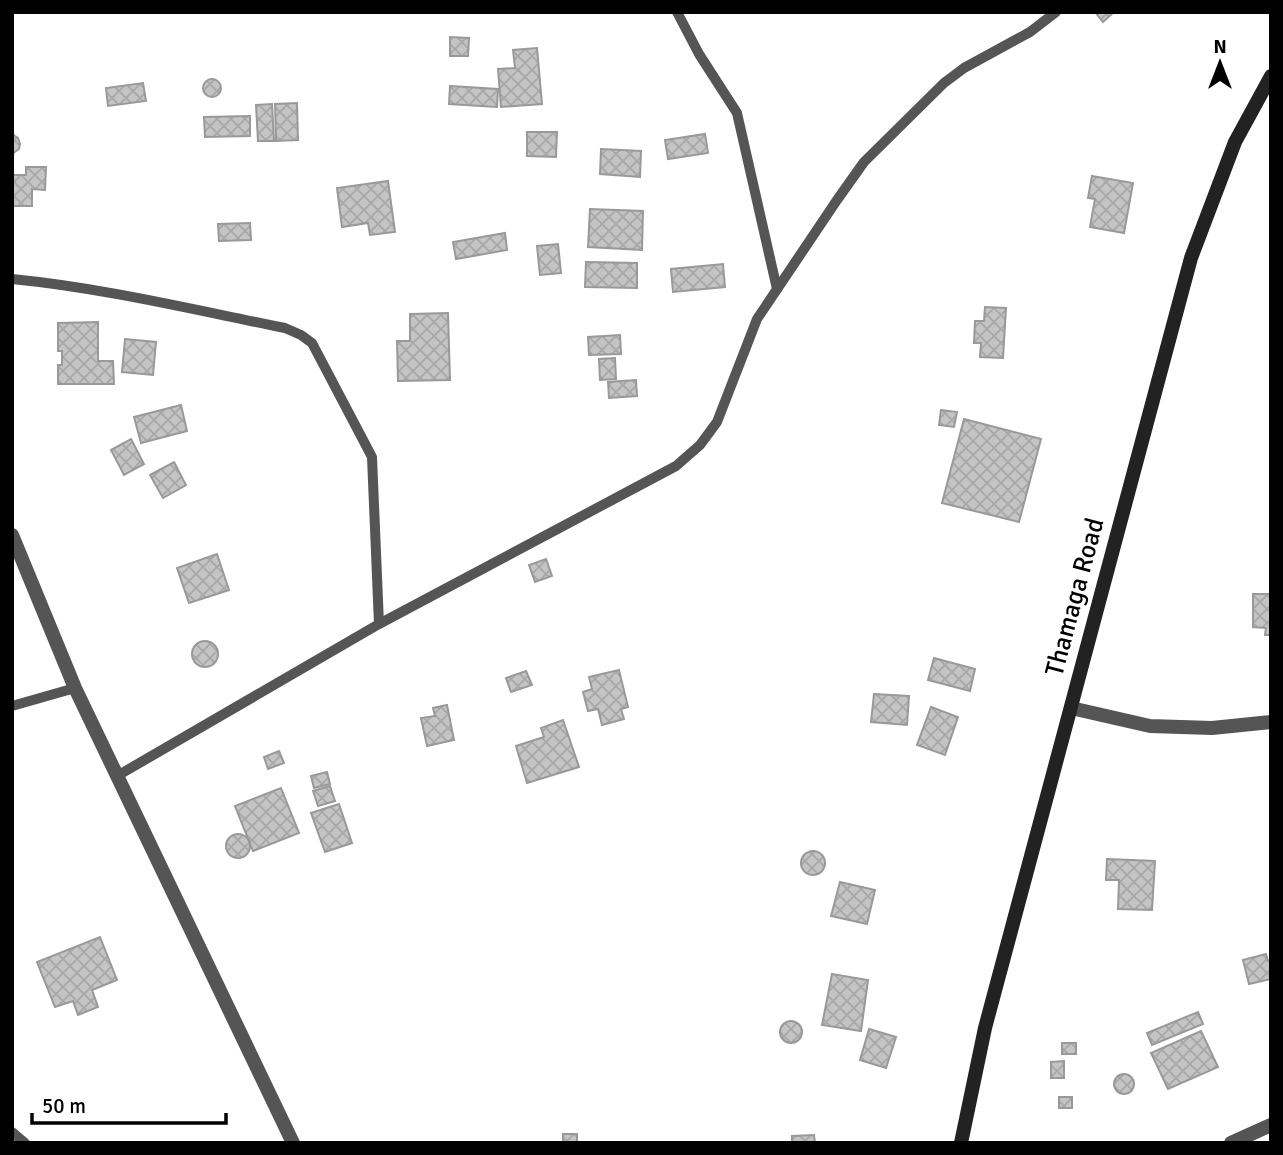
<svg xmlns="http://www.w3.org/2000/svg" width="1283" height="1155" viewBox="0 0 1283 1155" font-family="Signika,sans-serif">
<defs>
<pattern id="building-cross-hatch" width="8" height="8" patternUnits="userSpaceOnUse" patternTransform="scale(1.75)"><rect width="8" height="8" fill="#c4c4c4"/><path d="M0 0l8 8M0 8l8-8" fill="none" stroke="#a7a7a7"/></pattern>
</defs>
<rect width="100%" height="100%" fill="#fff"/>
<!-- building -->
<g fill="url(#building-cross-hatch)" stroke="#999" stroke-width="2">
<polygon points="1095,12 1114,12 1103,22"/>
<polygon points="450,37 469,38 468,56 450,56"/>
<polygon points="537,48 542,104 501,107 498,69 515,68 513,50"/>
<circle cx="212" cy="88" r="9"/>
<polygon points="143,83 146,101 108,106 106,88"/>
<polygon points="450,86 498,89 497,107 449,104"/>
<polygon points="297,103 298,140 276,141 275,104"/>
<polygon points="272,104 274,141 258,141 256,105"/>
<polygon points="250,116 250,136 205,137 204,117"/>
<polygon points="527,132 557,132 556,157 527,156"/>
<polygon points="12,134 18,138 20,144 19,149 12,154"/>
<polygon points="705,134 708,153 668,159 665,140"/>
<polygon points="601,149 641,151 640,177 600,174"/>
<polygon points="26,167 46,167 45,190 32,189 32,206 12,206 12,175 26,175"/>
<polygon points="1092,176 1133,183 1124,233 1090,227 1095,199 1088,198"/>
<polygon points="388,181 395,232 370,235 368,223 342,227 337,188"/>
<polygon points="590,209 643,211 642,250 588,247"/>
<polygon points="250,223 251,240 219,241 218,224"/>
<polygon points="505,233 507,250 456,259 453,242"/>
<polygon points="558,244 561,273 540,275 537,246"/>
<polygon points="586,262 637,263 637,288 585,287"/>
<polygon points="723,264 725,287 673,292 671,269"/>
<polygon points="985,307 1006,308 1003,358 980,357 981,343 974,343 975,321 984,321"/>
<polygon points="448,313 450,380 398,381 397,341 410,341 410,314"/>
<polygon points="98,322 98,361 113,361 114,384 58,384 58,365 62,365 62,351 58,351 58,323"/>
<polygon points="620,335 621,354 589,355 588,337"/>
<polygon points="125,339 156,342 153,375 122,372"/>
<polygon points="615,358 616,379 600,380 599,359"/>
<polygon points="636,380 637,396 609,398 608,382"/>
<polygon points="181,405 187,431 141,443 134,417"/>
<polygon points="941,410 957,412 954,427 939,425"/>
<polygon points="964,419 1041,439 1019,522 942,503"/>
<polygon points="131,439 144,464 124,475 111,450"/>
<polygon points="174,462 186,485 163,498 150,475"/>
<polygon points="217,554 229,590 189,603 177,568"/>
<polygon points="546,559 552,576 535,582 529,565"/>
<polygon points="1253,594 1271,594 1271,635 1265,635 1266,628 1253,627"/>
<circle cx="205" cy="654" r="13"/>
<polygon points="934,658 975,669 970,691 928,680"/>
<polygon points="619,670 628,707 621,709 624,719 602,725 598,709 588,711 583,692 592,689 589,677"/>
<polygon points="526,671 532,685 511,692 506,678"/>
<polygon points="874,694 909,696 907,725 871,722"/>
<polygon points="447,705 454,740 427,746 421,718 435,716 433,708"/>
<polygon points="931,707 958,717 945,755 917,745"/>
<polygon points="563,720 579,767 527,783 516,746 544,737 541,728"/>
<polygon points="279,751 284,763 268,769 264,757"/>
<polygon points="327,772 330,784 314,788 311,776"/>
<polygon points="330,786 335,801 318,806 313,791"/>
<polygon points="281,788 299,833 253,851 235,806"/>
<polygon points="339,804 352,843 325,852 311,813"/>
<circle cx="238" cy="846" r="12"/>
<circle cx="813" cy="863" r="12"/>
<polygon points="1107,859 1155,861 1152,910 1118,909 1119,880 1106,880"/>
<polygon points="840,882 875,890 867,924 831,916"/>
<polygon points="100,937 117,980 92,990 98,1007 78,1015 73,1001 55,1007 37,962"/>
<polygon points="1266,954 1268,961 1271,960 1271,979 1249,984 1243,960"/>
<polygon points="832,974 868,980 861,1031 822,1025"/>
<polygon points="1198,1012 1203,1024 1152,1045 1147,1033"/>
<circle cx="791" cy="1032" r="11"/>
<polygon points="869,1029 896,1037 886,1068 860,1060"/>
<polygon points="1201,1031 1218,1067 1168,1089 1151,1053"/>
<rect x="1062" y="1043" width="14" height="11"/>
<polygon points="1064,1061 1064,1078 1051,1078 1051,1062"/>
<circle cx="1124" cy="1084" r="10"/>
<rect x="1059" y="1097" width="13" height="11"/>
<rect x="563" y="1134" width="14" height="9"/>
<polygon points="814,1135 815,1143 792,1143 792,1136"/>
</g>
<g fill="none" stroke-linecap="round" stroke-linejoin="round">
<!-- service -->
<g stroke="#555" stroke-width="10">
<polyline points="677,12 699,54 737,113 777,289"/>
<path d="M12 279C104 288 195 310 285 328L301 335 312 343 372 457 379 624 117 776"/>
<polyline points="379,624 676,466 700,445 717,422 757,319 837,200 864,162 944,83 964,68 1030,32 1056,12"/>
<polyline points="12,706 75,688"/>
<polyline points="12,1132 25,1143"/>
</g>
<!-- minor -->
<g stroke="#555" stroke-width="14">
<polyline points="12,535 75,688 293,1143"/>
<polyline points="1071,708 1150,726 1212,728 1271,722"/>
<polyline points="1231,1143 1271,1125"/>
</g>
<!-- secondary -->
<polyline stroke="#222" stroke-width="14" points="961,1143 985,1028 1191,258 1235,142 1271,76"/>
</g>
<g text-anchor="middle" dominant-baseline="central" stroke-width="7" stroke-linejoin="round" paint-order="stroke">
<!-- street labels -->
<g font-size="26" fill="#000" stroke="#fff">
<text transform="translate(1075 597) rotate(-75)">Thamaga Road</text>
</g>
</g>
<!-- border -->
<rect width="1283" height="1155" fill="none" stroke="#000000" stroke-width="28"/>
<!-- north arrow -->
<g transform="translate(1220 63)" stroke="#ffffff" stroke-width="5" paint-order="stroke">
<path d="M0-5L12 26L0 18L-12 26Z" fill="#000000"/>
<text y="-10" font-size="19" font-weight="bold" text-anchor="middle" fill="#000000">N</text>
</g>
<!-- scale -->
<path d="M32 1113v10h194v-10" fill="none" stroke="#000000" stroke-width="3.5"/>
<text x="42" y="1113" font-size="21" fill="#000000" stroke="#ffffff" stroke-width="5" paint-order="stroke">50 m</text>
</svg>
